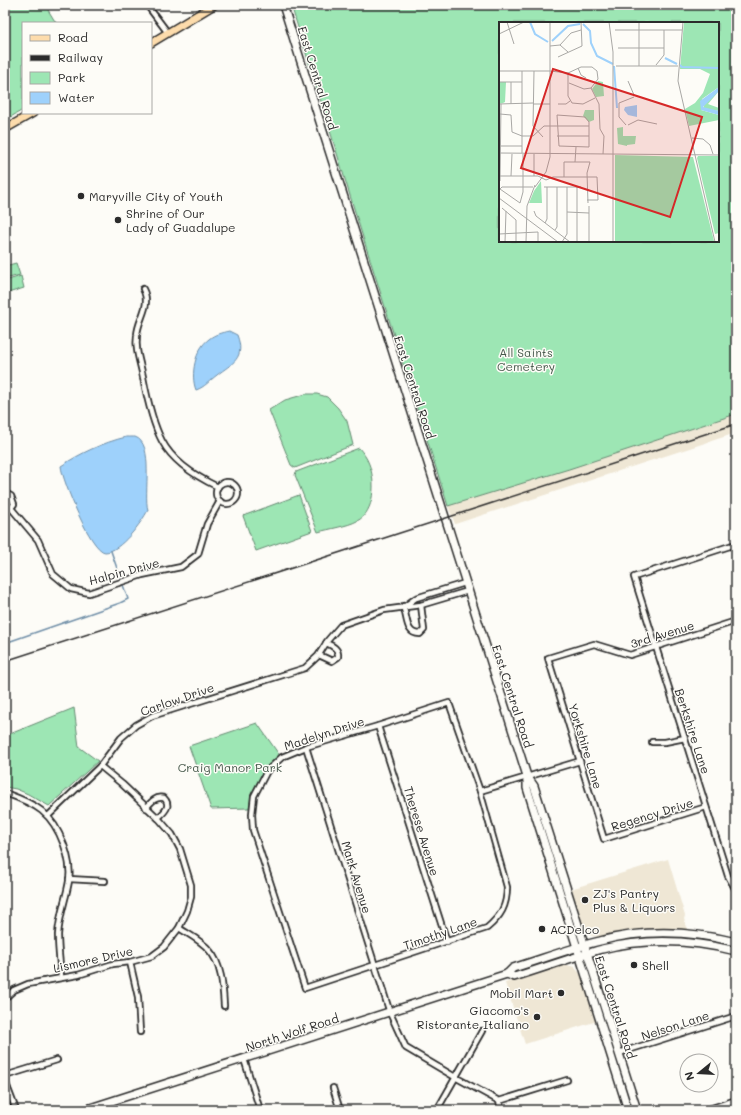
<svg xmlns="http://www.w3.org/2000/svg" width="741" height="1115" viewBox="0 0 741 1115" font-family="Mali,sans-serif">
<rect width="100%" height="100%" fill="#fdfcf7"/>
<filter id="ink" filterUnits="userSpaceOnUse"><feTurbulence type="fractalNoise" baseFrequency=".025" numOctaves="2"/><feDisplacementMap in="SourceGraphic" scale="8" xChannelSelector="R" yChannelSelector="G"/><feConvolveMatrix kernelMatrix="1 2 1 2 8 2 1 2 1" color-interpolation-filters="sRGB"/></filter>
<g filter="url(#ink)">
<!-- built -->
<g fill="#efe7d5">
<polygon points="736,414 736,433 455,524 448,506 569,469"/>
<polygon points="668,859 685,916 684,919 687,927 689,930 692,931 675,930 598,937 590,935 585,930 583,925 571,889"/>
<polygon points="567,965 574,967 581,974 597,1021 525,1044 505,983 555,967"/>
</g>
<!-- green -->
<g fill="#9de6b4" stroke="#648870" fill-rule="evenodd">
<polygon points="5,5 45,5 56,23 23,23 23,110 5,120"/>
<path d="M291 5H736V414L569 469 448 506 361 231ZM500 23H718V241H500Z"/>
<polygon points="16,263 20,275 5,279 5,266"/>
<polygon points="21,276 24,288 5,294 5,281"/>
<polygon points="306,394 317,394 327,397 338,408 347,421 353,445 295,468 291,465 269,410 285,400"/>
<path d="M359 448C363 453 367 458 369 464 376 481 375 512 357 521 348 526 329 529 318 532L295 475 296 472Z"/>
<polygon points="299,495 312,531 256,551 243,516"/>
<polygon points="74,708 79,747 98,761 49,806 28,794 16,789 5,787 5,736"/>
<path d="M257 723 280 756C263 771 253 786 249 808L211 809 189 746Z"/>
</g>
<!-- water -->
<g fill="#9ed1fb" stroke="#708fa8">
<path d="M229 331 237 335C246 359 232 363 217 375 209 381 205 387 196 390 190 375 195 349 209 339 215 334 221 333 229 331Z"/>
<path d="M126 437C129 437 133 437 135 437 155 443 143 494 148 510 142 522 120 552 105 552 91 551 62 480 61 466 81 453 102 443 126 437Z"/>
</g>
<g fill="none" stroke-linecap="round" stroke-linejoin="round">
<!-- stream -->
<g stroke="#708fa8" stroke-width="1.5">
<polyline points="111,551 120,577"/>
<polyline points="5,643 120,603 128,599 123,585"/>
</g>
<!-- street casing -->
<g stroke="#2b2b2b" stroke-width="8">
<g id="street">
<polyline points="147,5 168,33"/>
<path d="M143 289C152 306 138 318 137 335 135 351 140 361 143 377 147 398 152 422 162 441 173 462 197 477 218 487"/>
<circle cx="227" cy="493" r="11"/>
<polyline points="5,493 11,496 14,504 11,508 5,511"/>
<polyline points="11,508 38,540 53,574 71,589 89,593 142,575 181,567 198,554 207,524 220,501"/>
<polyline points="736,544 634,577 728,876 736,890"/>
<path d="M403 606C408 618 405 634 420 634L424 630 421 605"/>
<polyline points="405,606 416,598 465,583"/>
<path d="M319 655 332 661 338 657C339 649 333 646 326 643"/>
<path d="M449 703 480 791 507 887C507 906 501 916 487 928L305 988 253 830 252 814 254 796 267 771 282 757 306 747 378 726Z"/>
<polyline points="378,726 447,942"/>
<polyline points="652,742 665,742 685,738"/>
<polyline points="306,747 390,1013 406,1048 455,1077 499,1101 501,1110"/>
<polyline points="480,791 580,761"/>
<path d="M5 793C36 804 52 812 64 845 68 856 71 868 69 881 66 899 59 916 58 935 58 949 60 963 61 977"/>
<polyline points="706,807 604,839 548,658 594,644 630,655 736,621"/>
<path d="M146 808C151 802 156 796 164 798 172 806 164 812 158 818"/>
<polyline points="48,816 100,766 121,738 136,725 152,716 305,668 318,656 328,640 341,625 384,610 421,605 468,591"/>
<polyline points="69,879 105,881"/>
<path d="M179 928C188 934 202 941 209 950 222 964 223 988 224 1006"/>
<polyline points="130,962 138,997 140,1032"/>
<polyline points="5,998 14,990 28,984 78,975 113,964 130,962 152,956 164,947 179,928 187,911 191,897 191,885 180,849 172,834 159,819 122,784 100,766"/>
<polyline points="619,1053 736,1016"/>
<polyline points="244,1059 260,1110"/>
<polyline points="5,1076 57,1060"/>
<polyline points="5,1081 16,1110"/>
<polyline points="333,1088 340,1110"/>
<polyline points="5,1100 8,1110"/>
<polyline points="499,1101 567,1080"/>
<polyline points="437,1110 482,1031"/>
<polyline points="706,1110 736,1100"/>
</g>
</g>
<!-- secondary casing -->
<g stroke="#2b2b2b" stroke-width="10">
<g id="secondary">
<polyline points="283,5 527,776 527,788 628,1110"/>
<polyline points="527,776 534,786 637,1110"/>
<path d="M507 974 514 977C543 968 573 957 602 949 646 938 692 940 736 951"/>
<path d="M84 1110 507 974 513 968C542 959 571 948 600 941 644 929 692 931 736 942"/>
</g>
</g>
<!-- primary casing -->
<g stroke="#2b2b2b" stroke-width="10">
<g id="primary">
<polyline points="151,43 214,5"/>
<polyline points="5,129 33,113"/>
</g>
</g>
<!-- street -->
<use href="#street" stroke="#fdfcf7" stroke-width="4.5"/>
<!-- secondary -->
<use href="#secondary" stroke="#fdfcf7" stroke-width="7"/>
<!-- primary -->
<use href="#primary" stroke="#fddcac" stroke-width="7"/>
<!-- rail -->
<polyline stroke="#2b2b2b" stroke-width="1.5" points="5,661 736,424"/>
</g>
</g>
<!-- markers -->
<g fill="#2b2b2b" stroke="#fdfcf7" stroke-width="1.5">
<circle cx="81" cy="196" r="4"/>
<circle cx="118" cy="220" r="4"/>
<circle cx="585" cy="900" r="4"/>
<circle cx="542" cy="929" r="4"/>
<circle cx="634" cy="965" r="4"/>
<circle cx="561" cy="993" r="4"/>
<circle cx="537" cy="1017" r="4"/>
</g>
<g text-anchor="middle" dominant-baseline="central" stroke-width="3" stroke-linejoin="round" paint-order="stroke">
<!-- street labels -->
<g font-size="12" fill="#2b2b2b" stroke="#fdfcf7">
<text transform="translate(318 78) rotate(73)">East Central Road</text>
<text transform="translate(415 387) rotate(72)">East Central Road</text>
<text transform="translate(124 571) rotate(-15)">Halpin Drive</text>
<text transform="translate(662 634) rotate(-17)">3rd Avenue</text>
<text transform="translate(513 696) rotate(72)">East Central Road</text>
<text transform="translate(177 699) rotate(-19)">Carlow Drive</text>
<text transform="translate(693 731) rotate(72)">Berkshire Lane</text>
<text transform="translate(324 733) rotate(-18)">Madelyn Drive</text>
<text transform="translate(586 746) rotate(73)">Yorkshire Lane</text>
<text transform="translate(652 814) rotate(-17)">Regency Drive</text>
<text transform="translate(422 831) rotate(73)">Therese Avenue</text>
<text transform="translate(357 877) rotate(73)">Mark Avenue</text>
<text transform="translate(440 933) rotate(-19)">Timothy Lane</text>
<text transform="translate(93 959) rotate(-13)">Lismore Drive</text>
<text transform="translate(616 1007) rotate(72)">East Central Road</text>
<text transform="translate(675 1025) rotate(-18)">Nelson Lane</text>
<text transform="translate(292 1032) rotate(-18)">North Wolf Road</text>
</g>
<!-- poi labels -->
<g font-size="12" fill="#2b2b2b" stroke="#fdfcf7" text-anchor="start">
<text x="89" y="196">Maryville City of Youth</text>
<text x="126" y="213">Shrine of Our<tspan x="126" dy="14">Lady of Guadalupe</tspan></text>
<text x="593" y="893">ZJ's Pantry<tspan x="593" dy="14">Plus &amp; Liquors</tspan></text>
<text x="550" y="929">ACDelco</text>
<text x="642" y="965">Shell</text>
<text x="553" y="993" text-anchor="end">Mobil Mart</text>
<text x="529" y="1010" text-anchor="end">Giacomo's<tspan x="529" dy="14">Ristorante Italiano</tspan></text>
</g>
<!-- park labels -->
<g font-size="12" fill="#485a4d" stroke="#fdfcf7">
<text x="526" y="352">All Saints<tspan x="526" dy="14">Cemetery</tspan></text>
<text x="230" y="767">Craig Manor Park</text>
</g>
</g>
<!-- overview -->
<g transform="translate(499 22)">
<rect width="220" height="220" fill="#fdfcf7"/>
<path d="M185 0H220V65L203 77 202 88 220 93V98L190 104 186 87 196 81 204 71 211 52 201 47H181ZM99 59 104 60 105 74 97 75 93 67ZM0 60H7L6 80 4 81 0 82ZM220 69 209 82 220 86V89L204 87 206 80ZM86 88H95V98L90 100 84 94ZM124 105V114H137L136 122 128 123V119V124L119 122 118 106ZM116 133 194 135 215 219 116 220ZM199 134H220V211L216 212 198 136ZM42 159 43 181H30L35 169Z" fill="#9de6b4"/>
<path d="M220 65V69L204 85 220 89V93L202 88 201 79ZM138 83V95L129 93 125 88 126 85Z" fill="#9ed1fb"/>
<path fill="none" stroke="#9ed1fb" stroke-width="2" d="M31 0 36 12 49 20M84 2 91 9 92 21 98 34 114 42M53 19 69 4 81 2M166 36 178 42M181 43 183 45 220 46M115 44 118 86"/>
<path fill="none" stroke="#a9a8a5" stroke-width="1" d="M8 0 15 22M110 0 114 30V220M184 0 179 59 216 220M116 8H183M0 12 25 0M61 23 72 11 82 8M51 24 61 23 69 30M119 26H165M59 35 83 24 82 0M157 43 165 33V8M117 44H179M140 44V0M79 46 82 53 87 56M0 49H51M23 49V131M35 49 34 104 44 115M51 49 69 51 82 45H93L98 49 99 57 92 66M69 51V74L73 81 84 82 96 76M129 59 135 73M0 60H23M12 60V82M70 61 85 67 92 66M92 66 100 82 101 107 105 114 104 132M0 82 34 81M34 82H51M59 82H67L71 79M1 92 12 93 13 110 23 114H34L45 104H90M58 93 86 95 90 100V125L60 124ZM127 103 120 95V81L135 75M129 103 139 98 158 102M58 114H90M193 116 204 117 211 123 214 132M1 124H23M0 131 220 133M24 132V170L21 181 1 167 3 165H34M76 140 77 125M1 154H39L47 158 54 155H98L99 178H88M12 154 13 132M35 154V132M65 155V140H91L88 151 89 181M1 159 2 82M36 165 47 150 51 135V0M45 165H82M0 176 59 220M90 184V220M3 186 17 198V220M35 189 37 194 71 220M68 190 90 191M46 201 48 197V165M56 208 58 205V165M0 212 39 210V220M6 220 7 189M27 220 28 184 36 163M63 220 68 212V165M78 220V165"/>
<path fill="#d62828" fill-opacity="0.15" stroke="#d62828" stroke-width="2" d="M54 47 203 95 171 195 22 146Z"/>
<rect width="220" height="220" fill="none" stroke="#2b2b2b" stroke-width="2"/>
</g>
<!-- margin -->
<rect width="741" height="1115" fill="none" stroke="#fdfcf7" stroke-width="20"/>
<rect x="10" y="10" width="721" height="1095" fill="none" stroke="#2b2b2b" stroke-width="1.5" filter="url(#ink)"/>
<!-- legend -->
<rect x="22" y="22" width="130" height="92" fill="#fdfcf7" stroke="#a9a8a5"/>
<rect x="30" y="35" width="20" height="6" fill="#fddcac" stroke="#a9a8a5"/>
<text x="58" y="42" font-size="12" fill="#2b2b2b">Road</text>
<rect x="30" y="55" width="20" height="6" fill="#2b2b2b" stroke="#a9a8a5"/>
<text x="58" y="62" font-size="12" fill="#2b2b2b">Railway</text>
<rect x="30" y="72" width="20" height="12" fill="#9de6b4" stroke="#a9a8a5"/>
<text x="58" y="82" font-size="12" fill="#2b2b2b">Park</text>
<rect x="30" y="92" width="20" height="12" fill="#9ed1fb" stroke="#a9a8a5"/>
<text x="58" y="102" font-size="12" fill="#2b2b2b">Water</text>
<!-- north arrow -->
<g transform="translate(699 1073) rotate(252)"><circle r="19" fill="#fdfcf7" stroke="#a9a8a5"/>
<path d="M0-3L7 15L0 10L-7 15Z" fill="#2b2b2b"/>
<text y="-6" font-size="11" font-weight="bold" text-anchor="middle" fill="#2b2b2b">N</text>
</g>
</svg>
